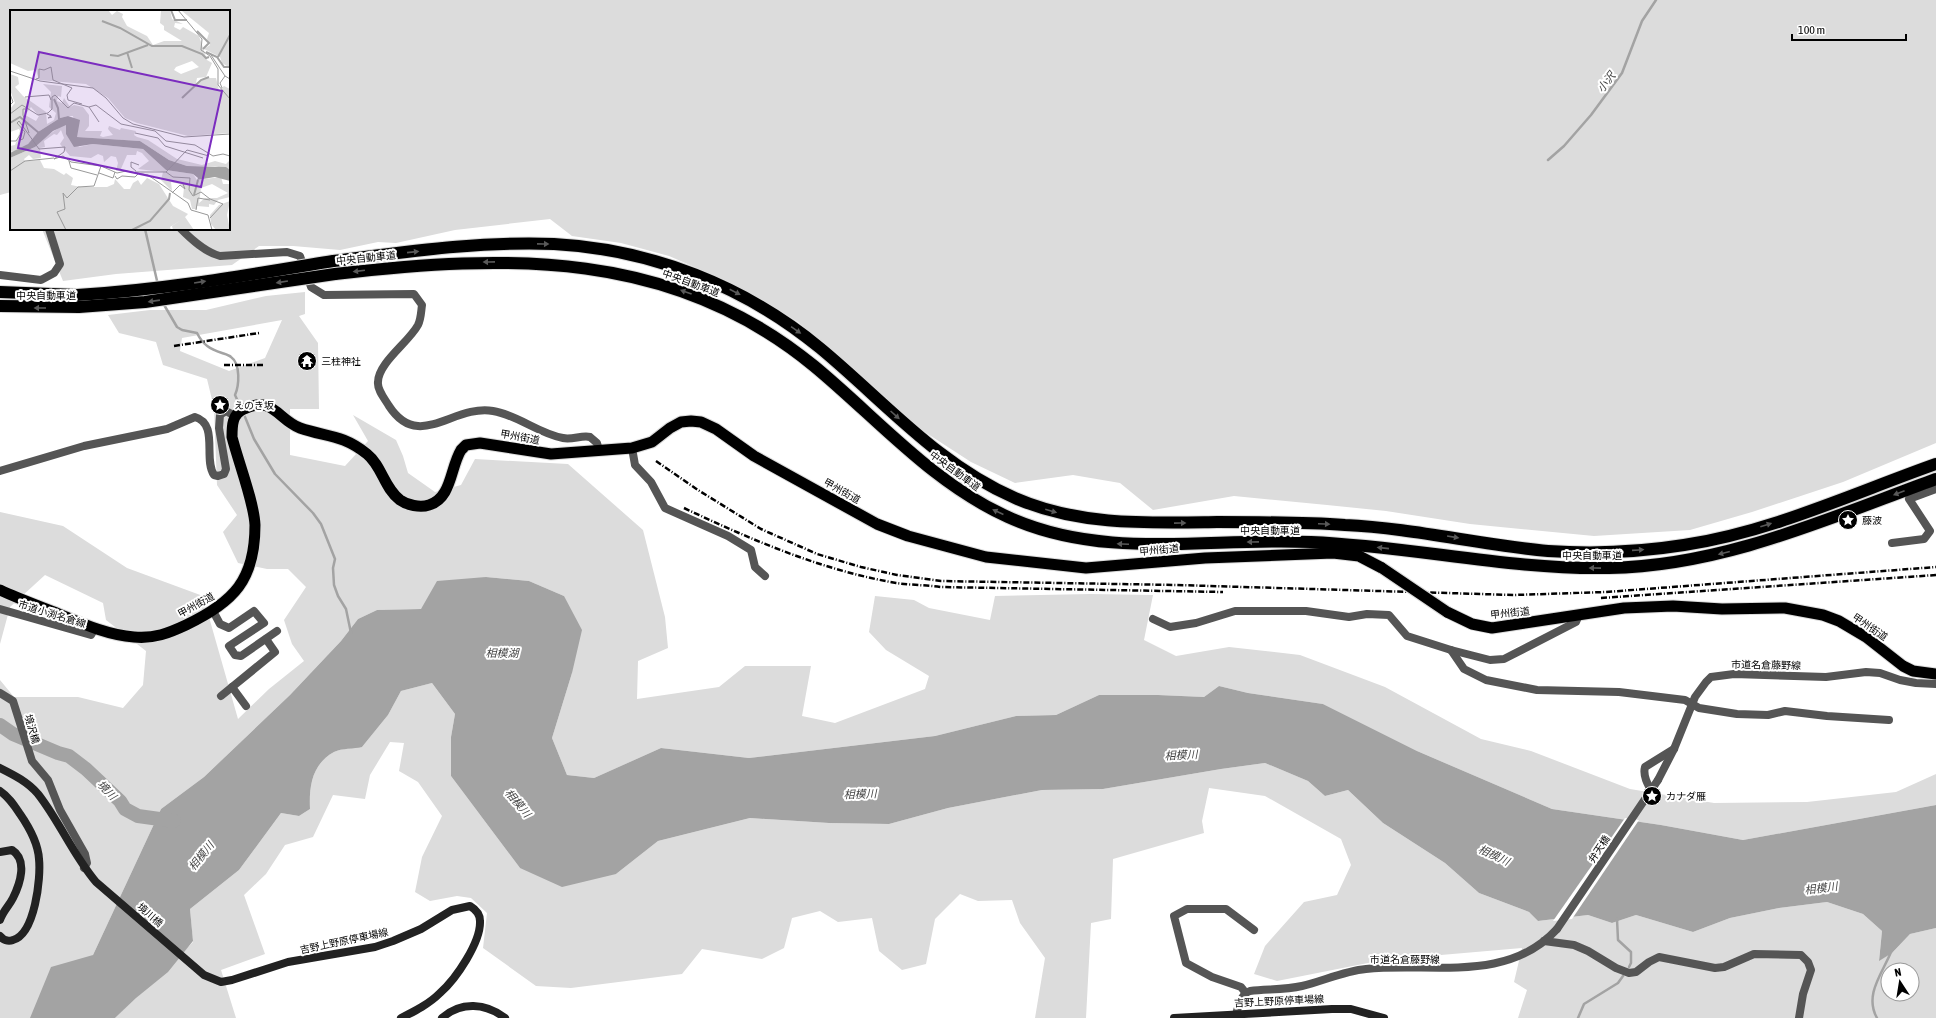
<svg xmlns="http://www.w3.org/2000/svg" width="1936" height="1018" viewBox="0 0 1936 1018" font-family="'Asap Condensed','Noto Sans JP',sans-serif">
<rect width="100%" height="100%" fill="#fff"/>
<!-- green -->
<g fill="#dcdcdc" fill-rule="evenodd">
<polygon points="0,0 1936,0 1936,443 1843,482 1752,512 1690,530 1594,536 1470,524 1386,511 1327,505 1234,496 1153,510 1120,483 1073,475 1015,483 971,462 917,427 798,322 761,299 727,281 669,256 621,243 572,236 550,219 455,230 396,243 378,242 340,250 293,246 259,246 232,265 116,274 63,281 42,229 229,229 229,11 11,11 11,192 0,195"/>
<path d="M305 292V314L299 316 318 343 319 409H290V455L345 466 368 441 353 415 396 440 403 456 408 473 435 492 461 485 475 459 568 464 643 530 665 617 668 648 638 661 637 699 719 687 745 666H811L802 716 835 723 925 689 929 676 886 650 869 632 875 596 914 600 929 608 990 620 995 596 1090 594 1153 595 1144 640 1176 656 1229 647 1300 655 1385 687 1481 739 1531 751 1630 789 1714 803 1807 802 1896 792 1936 774V805L1743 840 1661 825 1552 809 1417 751 1323 704 1248 693 1219 686 1204 697 1158 695H1099L1056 715 1016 716 935 736 749 758 661 748 594 778 567 775 552 738 572 673 564 596 529 581 486 577 421 609 377 610 358 619 341 641 290 695 204 777 161 809 93 955 52 1018H0V680L14 697H78L123 708 143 685 146 651 106 620 103 603 45 575 10 607 0 644V512L63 526 127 568 203 596 238 719 269 689 304 661 292 644 284 620 306 587 288 569H267L238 563 223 532 237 515 217 485 214 408 207 379 163 365 156 342 119 333 108 315 150 310H206L266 296ZM282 320 265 358 229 371 180 351 182 338Z"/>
<path d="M432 683 455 714 451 737V776L520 868 616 874 658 841 750 818 829 823 889 824 948 808 1042 790 1103 789 1221 769 1265 763 1308 781 1325 796 1348 790 1383 823 1445 863 1479 893 1529 912 1538 921 1588 915 1612 923 1636 915 1693 932 1730 918 1779 908 1827 902 1863 914 1882 931 1879 960 1892 953 1910 934 1936 928V1018H1518L1527 990 1514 982 1522 948 1383 960 1277 981 1254 974 1265 946 1304 902 1337 895 1351 865 1341 839 1265 796 1209 788 1202 821 1204 833 1113 859 1111 919 1091 923 1086 1018H1035L1045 958 1020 923 1012 900 978 901 960 894 935 919 926 964 902 970 879 951 872 918 838 922 820 911 792 918 784 948 762 959 702 949 682 974 571 988 536 986 483 948 487 913 471 898 457 896 430 901 415 892 422 857 442 816 418 782 399 771 404 743 390 742 370 775 365 799 333 795 313 837 285 845 266 874 244 895 265 954 221 970 236 1018H115L193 942 190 909 239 870 281 813 299 816 310 809C309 786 312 764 334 752 342 748 354 748 362 747L388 715 401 691ZM1888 970H1912V994H1888Z"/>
</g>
<!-- water -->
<path fill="#a3a3a3" d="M486 577 529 581 564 596 582 630 572 673 552 738 567 775 594 778 661 748 749 758 935 736 1016 716 1056 715 1099 695H1158L1204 697 1219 686 1248 693 1323 704 1417 751 1552 809 1661 825 1743 840 1936 805V928L1910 934 1892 953 1879 961 1882 931 1863 914 1827 902 1779 908 1730 918 1693 932 1636 915 1612 923 1588 915 1538 921 1529 912 1479 893 1445 863 1383 823 1348 790 1325 796 1308 781 1265 763 1221 769 1103 789 1042 790 948 808 889 824 829 823 750 818 658 841 616 874 562 887 520 868 451 776V737L455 714 432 683 401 691 388 715 362 747C354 749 342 748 334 752 312 764 309 786 310 809L299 816 281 813 239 870 190 909 193 941 168 972 136 998 115 1018H30L51 967 93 955 161 809 204 777 290 695 341 641 358 619 377 610 421 609 437 581Z"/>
<!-- pier -->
<polygon fill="#fff" points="1625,818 1639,820 1572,919 1553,921"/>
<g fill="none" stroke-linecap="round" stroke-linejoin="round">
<!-- stream -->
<g stroke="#a3a3a3" stroke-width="2.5">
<polyline points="1548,160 1564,146 1591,115 1622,73 1642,21 1656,0"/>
<polyline points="145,229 158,285"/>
<path d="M163 303 177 327 182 330 197 333C203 345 210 349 222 353 225 354 229 355 231 357 241 364 239 386 235 395L241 408"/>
<polyline points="243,412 254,439 275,474 313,513 321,524 335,559 333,568 334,585 338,596 346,609 351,633"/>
<polyline points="1617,919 1618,940 1631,952 1631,963 1629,967"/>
<polyline points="1578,1018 1584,1004 1618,983 1623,976"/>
<path d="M1877 1018C1864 995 1882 974 1891 952"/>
</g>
<!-- river -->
<polyline stroke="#a3a3a3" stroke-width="14" points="0,725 13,734 58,753 69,756 86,769 120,801 125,809 138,816 174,821"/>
<!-- trunk casing -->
<g stroke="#dbdbdb" stroke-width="13">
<g id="trunk">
<path d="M0 590C19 599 39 606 59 614 83 624 108 635 134 637 154 639 169 633 186 625 234 602 255 580 255 525 254 502 238 461 232 437 232 426 232 414 244 409 273 395 278 420 300 428 326 437 342 434 367 454 382 466 384 488 400 500 407 505 420 508 429 505 452 498 450 468 461 450L466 445 480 443 551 454 632 448 652 442 670 428 681 422 691 421 701 422 716 429 754 456 877 524 908 536 986 557 1086 568 1205 558 1333 553 1359 556 1382 568"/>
<polyline points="1447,612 1472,624 1492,628 1624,608 1673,606 1722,609 1785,608 1823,615 1839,621 1866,637 1903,666 1913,671 1936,674"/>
</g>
</g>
<!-- motorway casing -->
<g stroke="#dbdbdb" stroke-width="14">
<g id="motorway">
<path d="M333 261C406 252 480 241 554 244 651 249 745 286 820 348 883 400 938 465 1015 498 1079 526 1148 523 1217 522 1259 522 1302 522 1345 525 1413 528 1480 545 1548 551 1593 554 1640 552 1684 545 1771 532 1854 493 1936 464"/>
<path d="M335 274C507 254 672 249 814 366 877 418 932 483 1008 517 1105 561 1209 537 1311 542 1411 546 1509 570 1609 568 1724 566 1829 518 1936 479"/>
<polyline points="0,292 77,295"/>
<polyline points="0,306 79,307"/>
</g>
</g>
<!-- minor -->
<g stroke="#555" stroke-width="8">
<path d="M181 229C192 240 205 252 220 256L287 252 300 256 311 287 324 295 414 294 422 305C421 312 421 319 418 325 409 342 378 363 378 382 377 390 385 399 389 406 419 452 453 404 493 411 518 415 539 434 563 438 572 440 582 435 590 437L597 443 599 450"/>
<polyline points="0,275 41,280 54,273 60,264 49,229"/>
<polyline points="632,448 635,465 651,482 665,508 728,536 751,550 755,567 765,576"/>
<path d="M0 471 84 446 167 429 195 417C219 424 203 459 214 475L218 476 224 474 226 469 219 428 220 415 226 411 235 416"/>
<polyline points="1892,543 1924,539 1930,531 1909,499 1936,489"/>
<polyline points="0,609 91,635 95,628"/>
<polyline points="213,611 220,624 229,628 254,611 264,623 229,646 235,655 241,656 277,631"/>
<polyline points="1153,619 1170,627 1196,623 1235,611 1306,611 1349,617 1367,614 1389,615 1407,636 1451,650 1464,669 1486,680 1537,690 1619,692 1685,700 1699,708 1737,714 1768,715 1785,711 1827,716 1889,720"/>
<polyline points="1451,650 1490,660 1504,659 1576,622 1579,615"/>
<polyline points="232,687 246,706"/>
<polyline points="0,693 13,701 32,761 48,780 60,810 85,854 87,863 84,868"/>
<polyline points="221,696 275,652 266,639"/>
<path d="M1656 799C1651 789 1642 778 1645 767L1674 749"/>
<polyline points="1544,941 1574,945 1588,951 1616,968 1629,973 1636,972 1649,962 1659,957 1715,968 1724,967 1754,954 1801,955 1808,962 1811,970 1803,994 1799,1018"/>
<polyline points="1245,992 1241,987 1212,977 1186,963 1174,916 1187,909 1226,909 1254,930"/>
</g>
<!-- tertiary -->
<g stroke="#555" stroke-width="8">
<polyline points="1658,780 1674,749 1695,697 1706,682 1711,677 1734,674 1826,677 1866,672 1880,673 1900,680 1916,683 1936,684"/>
<path d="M1236 1014C1239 1005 1241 994 1250 991 1268 989 1285 990 1302 986 1323 981 1344 971 1366 969 1431 962 1507 984 1557 929"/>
</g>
<!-- secondary -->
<g stroke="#222" stroke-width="8">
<path d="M0 768C14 775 28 782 38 794 60 822 73 855 96 882L204 975 221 982 232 980 288 962 375 947 393 941 421 929 452 910 470 906C475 909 480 914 480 921 481 942 456 979 440 993 429 1004 415 1011 401 1018"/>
<path d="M0 791C9 797 14 805 20 814 29 827 38 843 39 859 41 878 35 934 13 940 8 942 3 940 0 936"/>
<path d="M0 852 12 850C28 860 20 884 13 898 9 906 3 911 0 920"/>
<path d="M442 1018C461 1001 486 1003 505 1018"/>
<polyline points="1174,1018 1332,1009 1351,1009 1384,1018"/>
</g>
<!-- trunk -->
<use href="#trunk" stroke="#000" stroke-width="11"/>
<!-- motorway -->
<use href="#motorway" stroke="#000" stroke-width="12"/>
<!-- rail -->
<g stroke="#000" stroke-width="2.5" stroke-dasharray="6 2 1 2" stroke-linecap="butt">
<polyline points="174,346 259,333"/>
<polyline points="224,365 264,365"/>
<polyline points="656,461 698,490 761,529 817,554 861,567 897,575 941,581 1177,585 1514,595 1606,592 1936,567"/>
<path d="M684 508C752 540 821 570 896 583 910 585 926 585 941 587L1223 592"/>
<polyline points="1601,598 1936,575"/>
</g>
<!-- trunk-bridge casing -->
<g stroke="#dbdbdb" stroke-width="13" stroke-linecap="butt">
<polyline id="trunk-bridge" points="1382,568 1447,612"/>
</g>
<!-- motorway-bridge casing -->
<g stroke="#dbdbdb" stroke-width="14" stroke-linecap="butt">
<g id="motorway-bridge">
<path d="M77 295C163 290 248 275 333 261"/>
<polyline points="79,307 145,302 335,274"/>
</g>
</g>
<!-- tertiary-bridge -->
<polyline stroke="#555" stroke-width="8" points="1557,929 1658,780"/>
<!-- trunk-bridge -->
<use href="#trunk-bridge" stroke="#000" stroke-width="11"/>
<!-- motorway-bridge -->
<use href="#motorway-bridge" stroke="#000" stroke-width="12"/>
</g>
<!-- one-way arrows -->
<defs><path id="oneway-solid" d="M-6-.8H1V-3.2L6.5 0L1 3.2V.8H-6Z"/></defs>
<g fill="#595959">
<use href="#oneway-solid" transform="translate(543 244) rotate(1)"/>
<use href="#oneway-solid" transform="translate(413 252) rotate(-6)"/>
<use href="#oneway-solid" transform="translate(489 262) rotate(179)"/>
<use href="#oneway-solid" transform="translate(359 271) rotate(173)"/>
<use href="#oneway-solid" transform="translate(200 282) rotate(-9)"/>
<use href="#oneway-solid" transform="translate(282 282) rotate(171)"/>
<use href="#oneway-solid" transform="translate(686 292) rotate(-160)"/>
<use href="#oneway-solid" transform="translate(735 292) rotate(27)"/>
<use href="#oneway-solid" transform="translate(154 301) rotate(172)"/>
<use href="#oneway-solid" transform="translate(40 308) rotate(180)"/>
<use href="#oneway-solid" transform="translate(796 330) rotate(35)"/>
<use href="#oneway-solid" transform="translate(895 415) rotate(42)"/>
<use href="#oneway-solid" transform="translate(1899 493) rotate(159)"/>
<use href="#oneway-solid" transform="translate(1051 511) rotate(16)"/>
<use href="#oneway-solid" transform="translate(998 512) rotate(-155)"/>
<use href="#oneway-solid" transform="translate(1180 523) rotate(-1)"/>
<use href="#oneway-solid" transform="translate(1324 524) rotate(2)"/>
<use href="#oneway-solid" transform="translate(1766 525) rotate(-18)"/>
<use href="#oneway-solid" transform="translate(1453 537) rotate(9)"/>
<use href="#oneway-solid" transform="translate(1253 542) rotate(179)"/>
<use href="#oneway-solid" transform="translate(1123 544) rotate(-178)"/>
<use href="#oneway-solid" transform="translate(1383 548) rotate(-174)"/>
<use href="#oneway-solid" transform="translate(1638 550) rotate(-4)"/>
<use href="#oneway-solid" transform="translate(1724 553) rotate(166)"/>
<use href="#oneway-solid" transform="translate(1595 568) rotate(-179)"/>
</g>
<!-- icons -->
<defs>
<g id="temple-disc" transform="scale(1)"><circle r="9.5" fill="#000" stroke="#fff"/><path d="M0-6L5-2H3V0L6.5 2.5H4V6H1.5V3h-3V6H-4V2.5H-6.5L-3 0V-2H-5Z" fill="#fff"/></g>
<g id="sight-disc" transform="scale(1)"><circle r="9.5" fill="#000" stroke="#fff"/><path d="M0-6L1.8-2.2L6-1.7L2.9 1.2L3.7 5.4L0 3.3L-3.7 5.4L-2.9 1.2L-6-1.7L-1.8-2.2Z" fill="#fff"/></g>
</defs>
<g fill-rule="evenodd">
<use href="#temple-disc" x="307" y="361"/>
<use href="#sight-disc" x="220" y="405"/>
<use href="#sight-disc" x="1848" y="520"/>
<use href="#sight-disc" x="1652" y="796"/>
</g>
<g text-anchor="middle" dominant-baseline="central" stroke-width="4" stroke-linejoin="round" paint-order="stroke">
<!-- street labels -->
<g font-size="10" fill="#000" stroke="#fff">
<text transform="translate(366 258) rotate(-6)">中央自動車道</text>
<text transform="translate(691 283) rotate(20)">中央自動車道</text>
<text x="46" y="295">中央自動車道</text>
<text transform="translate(520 437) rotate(10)">甲州街道</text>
<text transform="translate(955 471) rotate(36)">中央自動車道</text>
<text transform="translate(842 491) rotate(29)">甲州街道</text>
<text x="1270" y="530">中央自動車道</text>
<text transform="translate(1159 550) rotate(-5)">甲州街道</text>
<text x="1592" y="555">中央自動車道</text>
<text transform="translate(196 605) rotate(-29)">甲州街道</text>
<text transform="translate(1510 613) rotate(-6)">甲州街道</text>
<text transform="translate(52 614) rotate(17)">市道小渕名倉線</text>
<text transform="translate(1870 627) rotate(34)">甲州街道</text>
<text transform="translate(1766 665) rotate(1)">市道名倉藤野線</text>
<text transform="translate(32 729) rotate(74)">境沢橋</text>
<text transform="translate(1599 849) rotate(-56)">弁天橋</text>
<text transform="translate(150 915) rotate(41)">境川橋</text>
<text transform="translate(344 941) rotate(-12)">吉野上野原停車場線</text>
<text x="1405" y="959">市道名倉藤野線</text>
<text transform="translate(1279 1001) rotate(-3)">吉野上野原停車場線</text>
</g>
<!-- poi labels -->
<g font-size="10" fill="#000" stroke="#fff" text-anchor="start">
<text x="321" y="361">三柱神社</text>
<text x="234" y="405">えのき坂</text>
<text x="1862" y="520">藤波</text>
<text x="1666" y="796">カナダ雁</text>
</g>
<!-- water labels -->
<g font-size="11" font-style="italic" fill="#444" stroke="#fff">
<text transform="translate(1606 82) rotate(-53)">小沢</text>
<text x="502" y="653">相模湖</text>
<text transform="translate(1181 755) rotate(-3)">相模川</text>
<text transform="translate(107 790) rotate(46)">境川</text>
<text transform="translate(860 794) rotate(-2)">相模川</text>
<text transform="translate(518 803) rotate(50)">相模川</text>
<text transform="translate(1494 855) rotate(25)">相模川</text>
<text transform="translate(201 856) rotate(-51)">相模川</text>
<text transform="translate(1821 888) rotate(-7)">相模川</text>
</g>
</g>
<!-- overview -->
<g transform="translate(10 10)">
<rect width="220" height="220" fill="#fff"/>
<path d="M0 0H98L102 5 107 1 113 4 112 7 117 16 137 26 143 35 154 31H172L154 20V16L150 13 151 0H160L162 9 173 14 165 13 164 17 170 20 173 17 189 26 197 50 202 53 196 67 187 68 186 73 197 68H206L209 80 214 76 220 79V123L178 126 127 113 115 108 98 88 76 74 29 70 26 60 18 61 0 53ZM182 51 189 57 171 64 164 60 166 57ZM220 0V56H217L212 53 210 47 194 39 200 35 197 29 199 23 172 1ZM0 64 8 67 9 74 5 77 13 86 36 102 37 114 44 110 46 103 39 97 41 82 33 74 52 76 51 87 48 86 47 91 52 93 54 88 60 97 64 95 73 97 79 105V116L75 121H92L90 126 93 127 103 125 98 119 99 116 110 120 111 118 126 121 124 125 127 127 138 130 167 149 192 155 205 151 216 154 220 150V160L205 156H177L159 150 130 131 67 127 63 106H58L50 108 28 122 13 140 0 142V136L5 135 10 121 9 119 0 122V99L5 93 0 80ZM21 97 29 106 26 111 15 105ZM53 115H56V121L69 137 83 134 133 139 156 160 183 164 187 170 211 167 213 174H220V187L208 190 204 195 199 194V197L187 196V199H182L180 190 173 187 174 178 170 174 161 172 162 181 151 170 153 162 128 159 139 151 132 143 127 141 126 145H117L110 161H106L108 153 106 147 101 146 94 152 93 146 88 144 81 148 60 146 50 134 54 128 51 120 47 125 44 124 34 131 35 137 30 138 31 148 23 149 19 145 14 149 15 151 30 150 34 158 44 159 54 165 56 163 63 168 61 175 71 177H97L104 174 105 169 114 179H120L123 173 128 170 131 175 137 168 149 174 163 196 178 204 175 207 184 220H163L162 216 171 210 160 217 161 220H0V148L25 137 28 132ZM202 174 218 183 207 188H195L189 193 191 178ZM220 191 217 205 220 220H206L201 214 200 205 209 195Z" fill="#dcdcdc" fill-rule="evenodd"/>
<path d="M58 106 70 110 67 127 130 131 159 150 177 156 216 157 220 160V171L205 167 187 170 188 168 183 164 156 160 133 139 83 134 64 137 56 124V115L43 121 25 137 0 148V143L18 134 28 122 50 108Z" fill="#a3a3a3"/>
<path fill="none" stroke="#a3a3a3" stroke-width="2" d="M161 0 165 10H177M92 11 110 18 142 36H172L192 44 196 48 199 47M187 21 199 33 193 39M117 42 122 58M196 42 207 47 214 57H220M100 45 108 46 138 35M208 47 220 25M172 88 191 70 199 67M44 89 48 98 49 109M0 113 10 107 29 123M184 185 188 170M122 220 140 211 159 189 160 183"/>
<path fill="none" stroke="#999" stroke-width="1" d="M168 0 192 29 191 40 200 46 208 59V75L220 89M201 45 215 66 220 69M0 61 30 71 83 78 96 88 113 108 123 114 174 127 220 124M26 69 29 68V59L34 60 41 57 43 70 62 78 57 85 58 90 72 94M212 78 210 73 215 66M0 84 3 92 0 95M15 87 39 85 41 90M79 97 89 112M16 99H13V105L19 123M0 104 12 95 28 105 38 103 42 99V87L45 85 58 98 64 93 79 97 86 95 111 114 145 121 156 131 185 135 203 146 213 144 220 146M37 104 41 106 38 108 42 107M125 123 148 128 155 136 193 148M0 131H6L12 122 10 130 13 129 15 122 7 113 9 111 29 139 55 137 54 142 44 149 53 146 61 152 91 156 107 163 116 161 138 165 178 193 181 200 198 205 202 220M59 151 61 158 87 165M0 161 15 151 44 148M126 161 121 157V152L129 155M125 162H156L177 140 199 146M156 162 163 167 180 168 179 180 183 186 191 182 200 189 213 194 200 208M89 163 103 168 105 162M105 166 107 169 112 166 125 167 128 164M162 183 170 175 175 179 173 174H178M186 200 188 188 200 190M56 220 47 202 55 199 53 183 57 188 68 177 84 176 91 156"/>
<path fill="#7b2cbf" fill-opacity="0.15" stroke="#7b2cbf" stroke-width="2" d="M29 42 212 81 191 177 8 138Z"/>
<rect width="220" height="220" fill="none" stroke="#000" stroke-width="2"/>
</g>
<!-- north arrow -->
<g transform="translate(1900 982) rotate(348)"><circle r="19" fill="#ffffff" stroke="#999999"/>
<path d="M0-3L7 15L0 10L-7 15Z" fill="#000000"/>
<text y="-6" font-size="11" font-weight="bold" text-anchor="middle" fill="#000000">N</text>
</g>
<!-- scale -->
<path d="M1792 34v6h114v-6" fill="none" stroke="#000000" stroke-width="2"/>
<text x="1798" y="34" font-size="12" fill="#000000" stroke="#ffffff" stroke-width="3" paint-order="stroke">100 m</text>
</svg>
